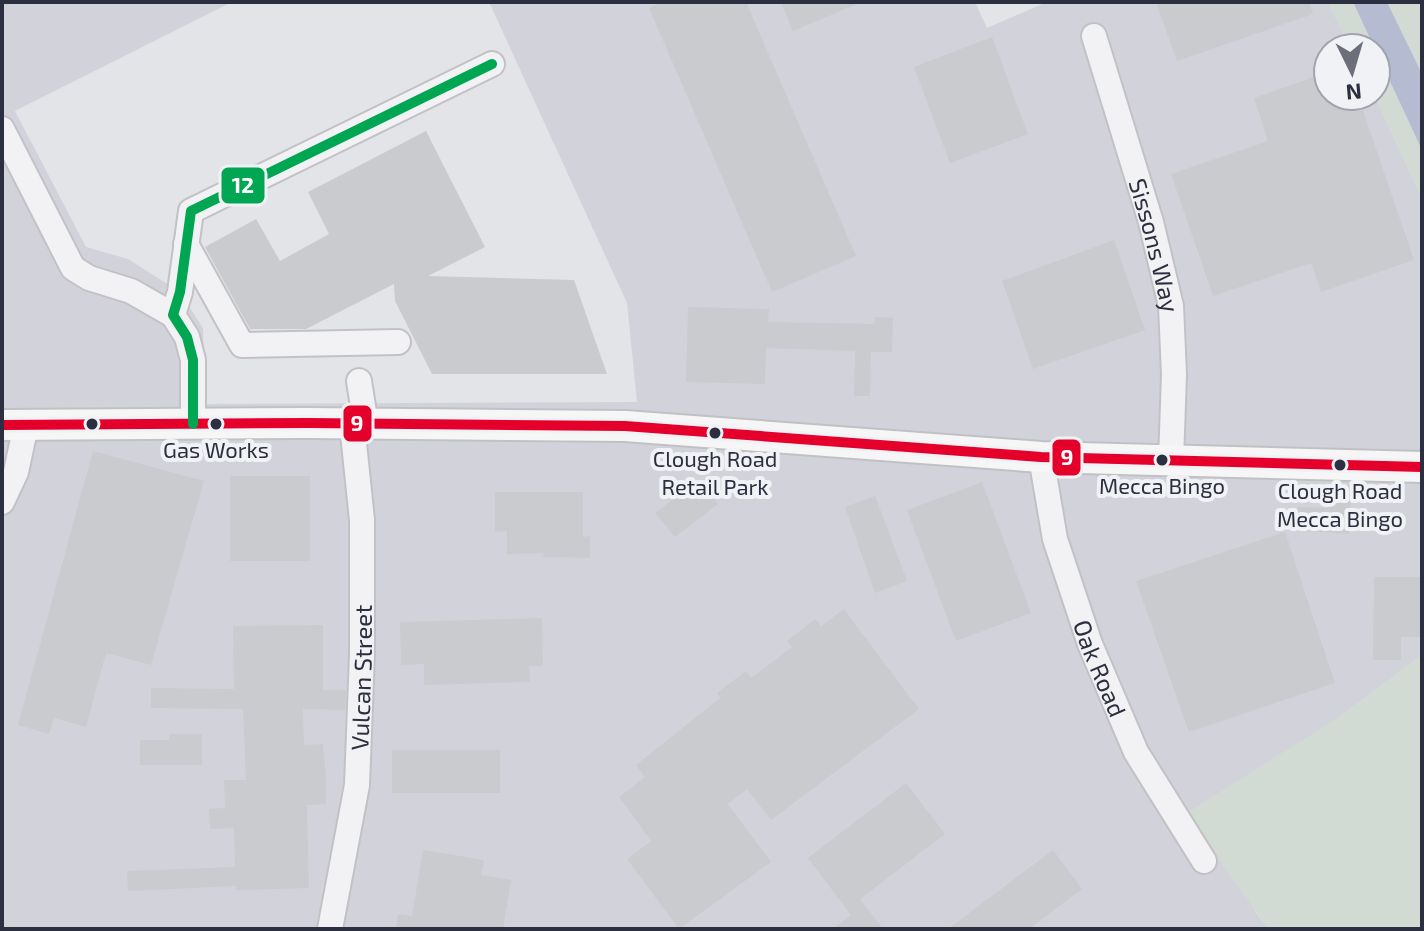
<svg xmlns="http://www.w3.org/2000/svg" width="1424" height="931" viewBox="0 0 1424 931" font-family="'Exo 2',sans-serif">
<rect width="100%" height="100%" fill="#e3e4e8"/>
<!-- built -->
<polygon fill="#d2d3da" points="2,2 232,2 15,111 86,247 128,259 180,292 203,328 205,404 637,402 627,303 489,2 975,2 987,28 1047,2 1328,2 1351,48 1328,48 1328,96 1375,96 1422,199 1422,655 1339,717 1255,911 1269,929 2,929"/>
<!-- green -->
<g fill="#d2dad4">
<polygon points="1328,2 1353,2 1422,150 1422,199 1375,96 1376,48 1351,48"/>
<polygon points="1387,2 1422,2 1422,74"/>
<polygon points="1422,655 1422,929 1269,929 1185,814 1339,717"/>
</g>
<!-- water -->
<polygon fill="#b5bbd0" points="1353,2 1387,2 1422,74 1422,150"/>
<!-- building -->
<g fill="#c9cbce">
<polygon points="662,2 746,2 856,256 772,292 649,8"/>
<polygon points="781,2 862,2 793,31"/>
<polygon points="1156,2 1309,2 1313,14 1177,61"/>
<polygon points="992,37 1028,134 950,163 914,67"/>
<polygon points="1328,72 1328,96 1358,96 1414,260 1321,292 1311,263 1213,296 1171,174 1268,141 1254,98"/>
<polygon points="426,131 485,247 428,276 574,280 607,374 432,374 395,301 394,284 306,329 250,329 205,247 256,219 280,261 329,234 308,192"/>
<polygon points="1114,240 1145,330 1033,369 1002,281"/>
<polygon points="688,307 769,309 768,322 874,324 875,317 893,318 892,352 871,352 870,396 854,396 855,351 766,348 765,384 686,382"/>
<polygon points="93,451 204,481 151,665 106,653 86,727 54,718 49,734 18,725"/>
<rect x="230" y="476" width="80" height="85"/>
<polygon points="698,480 718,504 675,537 655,513"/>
<polygon points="982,482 1031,613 956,641 907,510"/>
<polygon points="1328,485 1351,485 1349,534 1295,530 1290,512 1297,512 1298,507 1327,508"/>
<polygon points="495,492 583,492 583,537 590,536 590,558 543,557 544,553 507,554 507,531 495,532"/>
<polygon points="875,496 907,581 875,593 845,507"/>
<polygon points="1285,532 1335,683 1189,732 1136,581"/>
<polygon points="1374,577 1422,577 1422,637 1401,637 1401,660 1373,660"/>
<polygon points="844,609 919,709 771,820 747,789 728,804 771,862 679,929 627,859 651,841 619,797 645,777 636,765 720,698 717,693 746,671 751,678 792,647 787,641 815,619 821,626"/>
<polygon points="542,618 543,666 529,666 530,682 424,685 424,664 401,665 400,622"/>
<polygon points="323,625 323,690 346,690 345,710 303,709 304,745 323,744 326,777 326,804 307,805 309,888 236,890 236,886 128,891 127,871 235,867 234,828 210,829 209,809 225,808 224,780 246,780 243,709 151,708 151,688 234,689 233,626"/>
<polygon points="169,734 202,734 202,765 140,765 140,740 169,740"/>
<rect x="392" y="750" width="108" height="43"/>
<polygon points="906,783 945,834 860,899 883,929 833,929 851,915 808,858"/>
<polygon points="423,850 484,860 481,875 511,880 503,929 396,929 398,914 412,916"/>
<polygon points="1053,850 1082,889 1029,929 948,929"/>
</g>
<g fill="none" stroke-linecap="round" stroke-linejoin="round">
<!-- minor casing -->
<g stroke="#c2c2c6" stroke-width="28">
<g id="minor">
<path id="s1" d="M1094 36 1151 222 1171 306 1174 374 1171 461"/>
<polyline points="2,129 73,268 89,278 131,291 173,315"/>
<polyline points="186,244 242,345 398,342"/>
<polyline points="359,381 366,425"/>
<polyline points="193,424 193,360 187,337 173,315 180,292 191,211 492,64"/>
<path id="s2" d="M1041 457 1055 539 1090 644 1136 752 1204 861"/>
<polyline points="2,502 16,472 26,425"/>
<path id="s3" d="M330 929 357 785 362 654V520L352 424"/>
</g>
</g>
<!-- major casing -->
<g stroke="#c0c1c5" stroke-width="34">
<polyline id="major" points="2,425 308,423 625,426 1041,457 1422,467"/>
</g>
<!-- minor -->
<use href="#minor" stroke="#f2f2f4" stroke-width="24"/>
<!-- major -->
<use href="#major" stroke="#f6f6f6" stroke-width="30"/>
<!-- bus-1 casing -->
<g stroke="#f1f2f6" stroke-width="16">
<polyline id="bus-1" points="2,425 308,423 625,426 1041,457 1422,467"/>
</g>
<!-- bus-2 casing -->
<g stroke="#f1f2f6" stroke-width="16">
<polyline id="bus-2" points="193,424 193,360 187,337 173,315 180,292 191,211 492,64"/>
</g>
<!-- bus-1 -->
<use href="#bus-1" stroke="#e4002b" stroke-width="10"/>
<!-- bus-2 -->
<use href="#bus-2" stroke="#00a651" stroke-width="10"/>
</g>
<!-- markers -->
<g fill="#2c2f3f" stroke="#f1f2f6" stroke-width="3">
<circle cx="92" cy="424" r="7"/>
<circle cx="216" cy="424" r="7"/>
<circle cx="715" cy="433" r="7"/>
<circle cx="1162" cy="460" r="7"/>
<circle cx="1340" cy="465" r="7"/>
</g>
<g text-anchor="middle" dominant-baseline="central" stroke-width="8" stroke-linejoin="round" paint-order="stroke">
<!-- bus labels -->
<g font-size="22" fill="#2c2f3f" stroke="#f1f2f6">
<text x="216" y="449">Gas Works</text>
<text x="715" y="458">Clough Road<tspan x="715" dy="28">Retail Park</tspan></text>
<text x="1162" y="485">Mecca Bingo</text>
<text x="1340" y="490">Clough Road<tspan x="1340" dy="28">Mecca Bingo</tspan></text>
</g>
<!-- street labels -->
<g font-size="24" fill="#2c2f3f" stroke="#f1f2f6">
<text stroke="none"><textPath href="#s1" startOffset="218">Sissons Way</textPath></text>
<text stroke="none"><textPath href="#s2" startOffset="220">Oak Road</textPath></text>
<text stroke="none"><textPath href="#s3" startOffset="254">Vulcan Street</textPath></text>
</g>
</g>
<g stroke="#f1f2f6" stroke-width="3">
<rect x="220" y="166" width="46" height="39" rx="8" fill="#00a651"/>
<rect x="342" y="404" width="31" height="39" rx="8" fill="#e4002b"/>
<rect x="1051" y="438" width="31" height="39" rx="8" fill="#e4002b"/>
</g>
<g font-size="22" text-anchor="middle" font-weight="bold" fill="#fff">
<text x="243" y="193">12</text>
<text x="357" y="431">9</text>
<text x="1067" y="465">9</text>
</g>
<!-- border -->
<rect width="1424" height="931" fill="none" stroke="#2c2f3f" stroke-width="8"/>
<!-- north arrow -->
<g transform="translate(1352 72) rotate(175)"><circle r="38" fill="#f1f2f6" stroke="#a2a4ad" stroke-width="2"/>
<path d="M0-6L14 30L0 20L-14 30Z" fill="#6c6e7a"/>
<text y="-12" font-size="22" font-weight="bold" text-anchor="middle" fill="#2c2f3f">N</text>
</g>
</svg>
